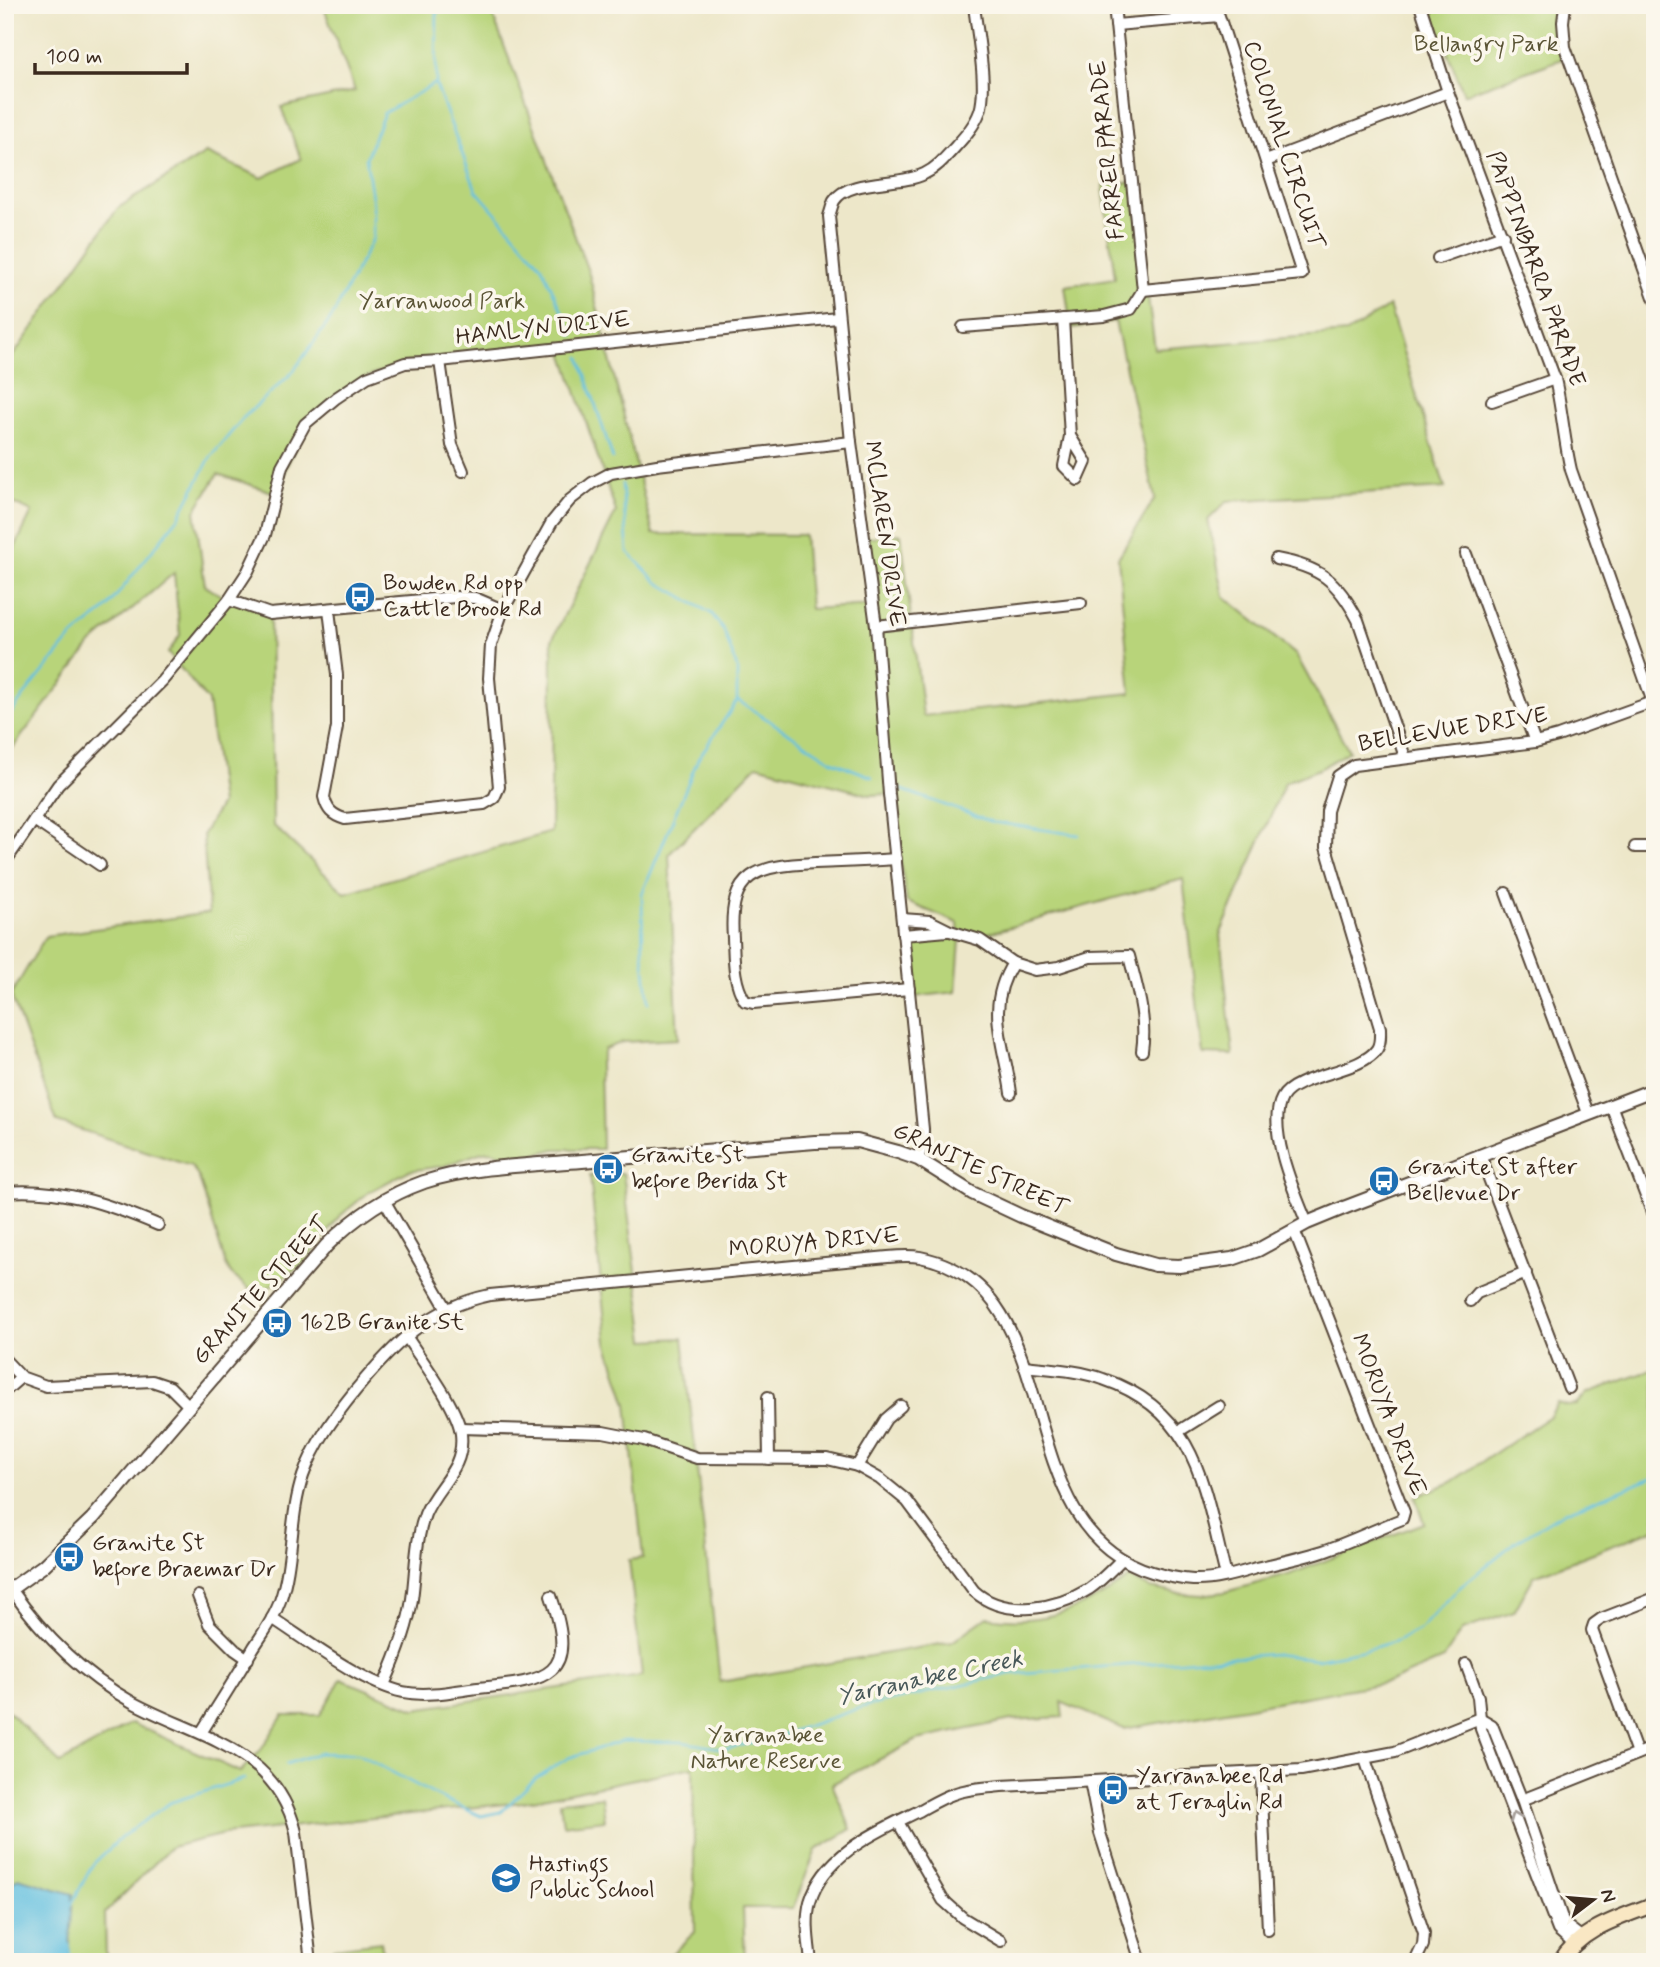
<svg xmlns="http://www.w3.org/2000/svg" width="1660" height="1967" viewBox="0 0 1660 1967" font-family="Mynerve,sans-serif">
<rect width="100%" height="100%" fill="#fbf7ec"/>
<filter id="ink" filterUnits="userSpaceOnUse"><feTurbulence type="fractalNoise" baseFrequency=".0143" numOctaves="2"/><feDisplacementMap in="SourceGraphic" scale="14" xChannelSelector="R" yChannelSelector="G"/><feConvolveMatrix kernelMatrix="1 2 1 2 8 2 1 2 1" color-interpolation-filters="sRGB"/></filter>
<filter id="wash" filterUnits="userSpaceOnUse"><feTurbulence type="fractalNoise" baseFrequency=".00686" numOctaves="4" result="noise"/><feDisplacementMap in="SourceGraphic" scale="28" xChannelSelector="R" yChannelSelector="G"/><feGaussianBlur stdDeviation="1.57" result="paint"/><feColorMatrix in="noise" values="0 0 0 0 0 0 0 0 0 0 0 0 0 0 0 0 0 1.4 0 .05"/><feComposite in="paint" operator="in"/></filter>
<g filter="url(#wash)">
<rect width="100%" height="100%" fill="#ede7c9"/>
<!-- green -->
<g fill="#b8d47a" stroke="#7a7f4c" stroke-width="2" fill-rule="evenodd">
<path d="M323 5H489L589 274 653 534 804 535 810 609 872 605 862 538 901 534 923 716 1131 693 1118 558 1155 498 1115 321 1071 328 1065 286 1115 278 1103 186 1132 182 1155 349 1347 333 1389 306 1445 488 1227 501 1208 520 1224 596 1296 655 1349 751 1319 769 1285 782 1220 935 1233 1055 1203 1054 1183 879 960 941 956 992 914 997 911 951 915 939 953 937 959 940 958 923 907 902 889 794 870 795 757 765 669 854 678 1039 623 1042 604 1049 600 1063 602 1149H555L527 1156 508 1157 492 1151 482 1152 444 1166 408 1171 369 1192 340 1216 303 1264 263 1291 254 1293 231 1274 226 1265 199 1178 191 1166 57 1122 11 995 46 936 209 913 203 834 221 804 208 701 168 653 180 635 174 573 92 643 5 758V568L32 512 5 499V367L118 208 206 153 262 178 301 159 281 107 355 91ZM562 349 616 512 552 640 551 832 345 893 273 825 270 614 229 600 205 586 195 511 218 474 275 493 305 424 367 377 405 363Z"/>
<polygon points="1429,5 1557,5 1556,35 1562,59 1464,94"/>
<path d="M623 1173 645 1340 683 1338 720 1682 952 1642 987 1617C1041 1626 1086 1609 1129 1578L1150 1588 1175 1593 1200 1595 1225 1592 1288 1575 1424 1523 1415 1497 1452 1482 1550 1416 1558 1403 1568 1406 1577 1405 1588 1393 1655 1369V1529L1534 1576 1514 1612 1462 1630 1443 1659 1390 1682 1124 1729 1061 1702 1063 1717 1011 1720 917 1740 832 1784 851 1829 816 1850 793 1908H743L745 1962H663L695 1932 693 1767 523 1802 224 1834 171 1847 105 1913 106 1962H5V1708L60 1763 132 1723 240 1772 261 1750 283 1715H320L341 1679 415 1709 642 1676 629 1560 643 1558 627 1404 607 1342 590 1176Z"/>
<polygon points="602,1797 605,1820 563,1825 560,1802"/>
<polygon points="381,1942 384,1962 334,1962 333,1948"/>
</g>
<!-- water -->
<polygon fill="#62c0e0" stroke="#4e757f" stroke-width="2" points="18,1878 73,1894 69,1962 5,1962 5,1887"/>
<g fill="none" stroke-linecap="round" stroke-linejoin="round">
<!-- stream -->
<g stroke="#62c0e0" stroke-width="2.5">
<polyline points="437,5 436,85 476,190 541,265 573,335"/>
<polyline points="580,357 613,459"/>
<polyline points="622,484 628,552 657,582 712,614 724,631 737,668 737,700 832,761 872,777"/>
<polyline points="5,722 22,698 71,638 106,609 179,517 210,458 244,417 292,373 332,317 373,238 373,204 366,158 384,113 436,83"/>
<polyline points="900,789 992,822 1079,835"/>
<polyline points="649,1003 643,954 642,894 698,759 737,701"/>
<polyline points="286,1764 319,1753 358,1754 433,1794 481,1816 501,1812 536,1778 568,1758 623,1741 682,1742 726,1749 781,1735 863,1707 1009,1674 1274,1654 1317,1659 1365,1650 1396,1641 1420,1629 1459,1588 1515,1542 1564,1512 1655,1477"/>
<polyline points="70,1907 93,1864 123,1836 169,1803 244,1779"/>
<polyline points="69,1944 70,1962"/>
</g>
</g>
</g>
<g filter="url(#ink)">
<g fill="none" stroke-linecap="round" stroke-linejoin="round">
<!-- minor casing -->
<g stroke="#564638" stroke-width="14">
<g id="minor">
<polyline points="1114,5 1143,290"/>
<path d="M1420 5 1448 92 1555 379C1562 409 1564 440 1571 470L1655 708"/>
<polyline points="1565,5 1563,22 1565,47 1655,300"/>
<polyline points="1116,25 1219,16 1302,274 1143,290"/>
<polyline points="1266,161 1448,92"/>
<polyline points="1438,258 1503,235"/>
<polyline points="1063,319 1070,436 1086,462 1078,480 1064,466 1070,436"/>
<polyline points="963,327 1104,316 1131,309 1143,290"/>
<polyline points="440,361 452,445 463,471"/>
<polyline points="1492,401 1555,379"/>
<polyline points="1466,554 1535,742"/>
<path d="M1276 559C1320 567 1337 580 1358 620L1405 757"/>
<polyline points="229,600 270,614 455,597 475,598 503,610"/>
<path d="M329 610 337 675V727L324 797C327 810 332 815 345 819L484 804 494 798 499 787 489 678 491 645 503 610 552 522 570 500 592 483 611 473 657 465 851 442"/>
<polyline points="876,626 1081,603"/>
<polyline points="34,820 100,865"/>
<polyline points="1635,847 1655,847"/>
<path d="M896 859C869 861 842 862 815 863 758 866 728 871 733 938 734 959 733 982 745 1001L753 1003 909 989"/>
<polyline points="5,862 58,785 162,681 229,600 248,571 265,535 282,466 305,424 336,398 367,377 405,363 440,361 837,318"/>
<polyline points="1506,893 1588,1113"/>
<path d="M902 919 930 921 950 931 980 940 1013 963 1035 970 1059 967 1090 957 1129 956C1137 988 1147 1017 1142 1051"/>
<polyline points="903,935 947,931"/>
<path d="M1011 1093C1005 1045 984 1008 1013 963"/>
<polyline points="1611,1105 1655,1220"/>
<polyline points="1480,1155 1569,1388"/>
<path d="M918 1159 923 1143V1129L889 794 876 626 851 442 829 216C831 211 832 205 834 201 848 178 901 186 924 174 937 168 946 157 956 146 965 136 975 125 980 111 988 85 977 34 974 5"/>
<path d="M5 1192C59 1187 109 1204 158 1225"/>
<polyline points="384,1200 447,1309"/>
<path d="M1307 1223C1295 1194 1266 1128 1282 1098 1295 1074 1361 1073 1377 1049 1381 1043 1380 1035 1380 1028L1326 847 1327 811 1338 776 1354 765 1535 742 1558 736 1655 701"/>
<polyline points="1470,1301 1477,1293 1526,1273"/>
<polyline points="5,1360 21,1377 46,1386 152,1381 170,1387 188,1405"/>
<path d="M1024 1366C1050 1369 1079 1370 1103 1379 1200 1412 1204 1491 1226 1576"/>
<polyline points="5,1391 21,1377"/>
<polyline points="768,1397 769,1459"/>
<path d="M460 1428 603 1432 644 1440 697 1458 827 1459 857 1466 880 1479 907 1501 974 1591C1005 1619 1056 1609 1089 1589 1101 1581 1111 1570 1122 1559"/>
<polyline points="1179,1431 1219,1406"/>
<polyline points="857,1466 886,1419 901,1406"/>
<path d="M11 1589C43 1635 82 1674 132 1702 198 1738 275 1747 296 1832L311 1962"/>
<polyline points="198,1596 209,1624 235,1650 248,1659"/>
<path d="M272 1618C309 1642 360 1682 403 1692 426 1697 454 1691 478 1688 549 1681 579 1677 551 1596"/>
<polyline points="1466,1664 1478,1697 1481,1729 1558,1930 1574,1944"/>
<path d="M384 1685C396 1658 408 1628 412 1599 416 1571 415 1541 425 1514 437 1485 465 1469 461 1434 458 1407 421 1360 406 1336"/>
<polyline points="1480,1718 1492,1725 1522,1800 1564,1924 1581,1937"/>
<path d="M201 1733C219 1704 237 1676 254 1647 264 1632 274 1618 280 1601 294 1561 289 1517 303 1476 314 1444 334 1417 355 1391 394 1344 428 1308 490 1295L888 1257C898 1256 910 1255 920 1257 1076 1288 1000 1526 1152 1572 1165 1576 1179 1579 1193 1580 1214 1581 1236 1574 1256 1568 1278 1563 1301 1558 1323 1551 1350 1542 1376 1529 1402 1519L1404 1512 1294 1230"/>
<polyline points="1637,1754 1592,1630 1594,1624 1601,1619 1655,1598"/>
<polyline points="1365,1759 1424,1933 1423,1945 1415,1962"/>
<polyline points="1261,1773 1268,1930"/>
<polyline points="1090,1781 1100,1833 1141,1962"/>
<polyline points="1522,1800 1655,1747"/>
<polyline points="898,1822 943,1900 963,1918 1001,1941"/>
<path d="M811 1962C809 1943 805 1921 810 1902 824 1854 878 1831 919 1811 930 1805 941 1798 953 1794 968 1788 985 1788 1001 1786L1301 1770 1395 1752 1480 1718"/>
</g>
</g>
<!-- tertiary casing -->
<g stroke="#564638" stroke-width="16">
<path id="tertiary" d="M5 1593 43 1566 93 1518 327 1245C355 1217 387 1195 424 1182 474 1166 530 1165 582 1161 660 1155 737 1148 815 1142L857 1141 898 1152 918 1159 972 1193 1021 1216 1116 1254 1155 1265 1179 1266 1232 1259 1258 1250 1307 1223 1346 1207 1655 1089"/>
</g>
<!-- secondary casing -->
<g stroke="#564638" stroke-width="18">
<path id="secondary" d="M1560 1962C1581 1928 1619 1918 1655 1904"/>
</g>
<!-- minor -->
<use href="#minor" stroke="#fff" stroke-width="10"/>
<!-- tertiary -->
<use href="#tertiary" stroke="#fff" stroke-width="12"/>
<!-- secondary -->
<use href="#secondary" stroke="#f9e7c3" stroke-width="14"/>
</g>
<!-- one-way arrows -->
<defs><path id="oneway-chevron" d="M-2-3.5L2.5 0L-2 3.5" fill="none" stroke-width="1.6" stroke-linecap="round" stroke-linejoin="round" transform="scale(1.75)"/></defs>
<use stroke="#a79f9a" href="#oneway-chevron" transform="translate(1515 1817) rotate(-111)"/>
</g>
<!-- icons -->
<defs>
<g id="bus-disc" transform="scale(1.575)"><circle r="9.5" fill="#1f6fb2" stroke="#fbf7ec"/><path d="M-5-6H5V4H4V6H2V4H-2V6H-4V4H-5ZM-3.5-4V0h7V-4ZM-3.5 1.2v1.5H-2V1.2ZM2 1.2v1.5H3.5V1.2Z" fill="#fff"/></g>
<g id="school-disc" transform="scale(1.575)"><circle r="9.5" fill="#1f6fb2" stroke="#fbf7ec"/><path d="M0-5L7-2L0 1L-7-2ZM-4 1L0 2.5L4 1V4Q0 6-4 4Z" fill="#fff"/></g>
</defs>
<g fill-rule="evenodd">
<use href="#bus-disc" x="360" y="597"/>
<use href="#bus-disc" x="608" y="1169"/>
<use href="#bus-disc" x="1384" y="1181"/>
<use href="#bus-disc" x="277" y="1323"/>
<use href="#bus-disc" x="69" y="1557"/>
<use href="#bus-disc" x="1113" y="1790"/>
<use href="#school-disc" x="506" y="1878"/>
</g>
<g text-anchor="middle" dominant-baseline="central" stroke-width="7" stroke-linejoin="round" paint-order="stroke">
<!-- park labels -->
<g font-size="23" fill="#5a5435" stroke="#fbf7ec">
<text x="1486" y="45">Bellangry Park</text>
<text x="442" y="302">Yarranwood Park</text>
<text x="766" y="1736">Yarranabee<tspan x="766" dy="26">Nature Reserve</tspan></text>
</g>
<!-- street labels -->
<g font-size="23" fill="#3b2a1e" stroke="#fbf7ec">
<text transform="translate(1283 145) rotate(72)">COLONIAL CIRCUIT</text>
<text transform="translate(1108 150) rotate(-96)">FARRER PARADE</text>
<text transform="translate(1535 269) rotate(70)">PAPPINBARRA PARADE</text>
<text transform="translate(543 329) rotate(-6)">HAMLYN DRIVE</text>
<text transform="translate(884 534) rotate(82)">MCLAREN DRIVE</text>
<text transform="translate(1453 730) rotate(-9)">BELLEVUE DRIVE</text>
<text transform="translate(980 1170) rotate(25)">GRANITE STREET</text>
<text transform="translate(814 1243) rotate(-5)">MORUYA DRIVE</text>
<text transform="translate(261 1291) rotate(-48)">GRANITE STREET</text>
<text transform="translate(1388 1415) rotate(69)">MORUYA DRIVE</text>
</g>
<!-- poi labels -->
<g font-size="23" fill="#3b2a1e" stroke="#fbf7ec" text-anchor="start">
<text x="383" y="584">Bowden Rd opp<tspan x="383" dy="26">Cattle Brook Rd</tspan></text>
<text x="631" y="1156">Granite St<tspan x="631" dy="26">before Berida St</tspan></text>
<text x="1407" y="1168">Granite St after<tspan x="1407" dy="26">Bellevue Dr</tspan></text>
<text x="300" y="1323">162B Granite St</text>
<text x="92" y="1544">Granite St<tspan x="92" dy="26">before Braemar Dr</tspan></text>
<text x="1136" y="1777">Yarranabee Rd<tspan x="1136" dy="26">at Teraglin Rd</tspan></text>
<text x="529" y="1865">Hastings<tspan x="529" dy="26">Public School</tspan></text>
</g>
<!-- water labels -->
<g font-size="24" font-style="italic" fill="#475758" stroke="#fbf7ec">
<text transform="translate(930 1678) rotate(-12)">Yarranabee Creek</text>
</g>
</g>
<!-- margin -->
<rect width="1660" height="1967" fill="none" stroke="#fbf7ec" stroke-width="28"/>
<!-- north arrow -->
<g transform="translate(1593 1900) rotate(74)" stroke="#fbf7ec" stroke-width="5" paint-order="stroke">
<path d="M0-5L12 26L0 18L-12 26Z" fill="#3b2a1e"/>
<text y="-10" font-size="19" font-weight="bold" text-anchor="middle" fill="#3b2a1e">N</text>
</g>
<!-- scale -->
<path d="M35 63v10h152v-10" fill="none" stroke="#3b2a1e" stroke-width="3.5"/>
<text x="46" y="63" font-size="21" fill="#3b2a1e" stroke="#fbf7ec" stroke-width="5" paint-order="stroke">100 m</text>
</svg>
